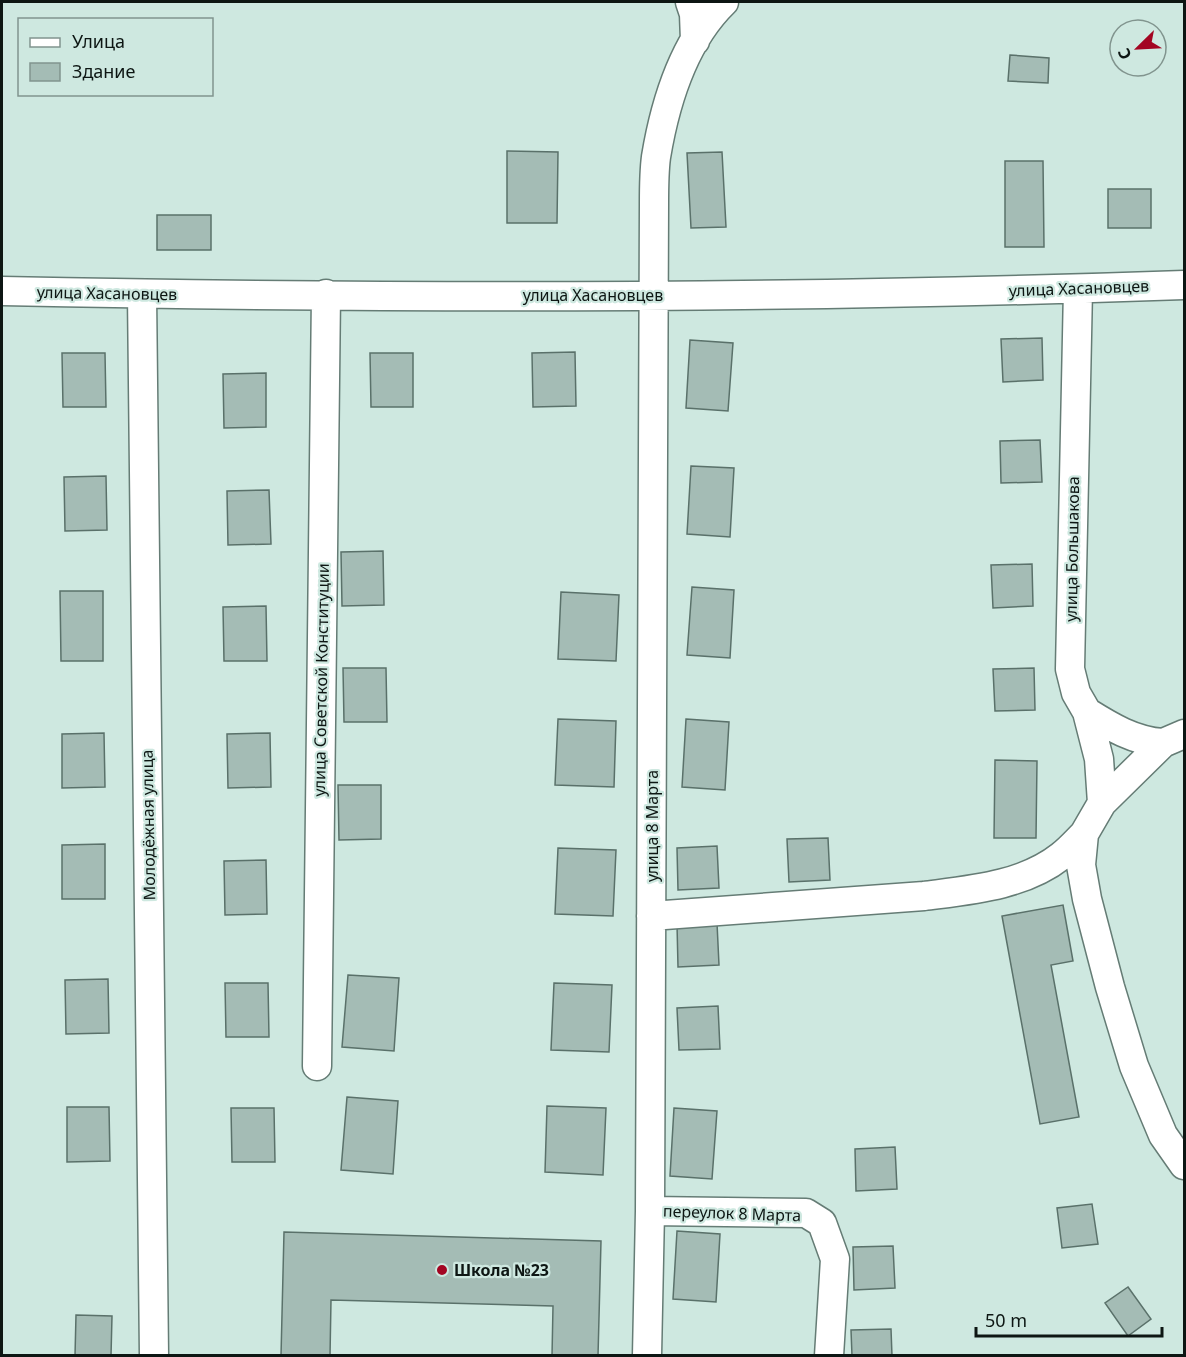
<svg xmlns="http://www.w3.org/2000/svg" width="1186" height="1357" font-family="'Noto Sans',sans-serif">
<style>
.building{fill:#a4bcb5;stroke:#5a716a;stroke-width:1.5}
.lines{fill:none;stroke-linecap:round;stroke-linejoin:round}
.minor-casing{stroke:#657c75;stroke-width:31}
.minor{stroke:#fff;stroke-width:28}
.poi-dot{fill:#a30522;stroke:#cee8e0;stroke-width:2}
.labels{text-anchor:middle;stroke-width:4.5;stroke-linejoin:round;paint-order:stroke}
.street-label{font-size:16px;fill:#0d1613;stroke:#cee8e0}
.poi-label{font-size:16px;font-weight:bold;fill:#0d1613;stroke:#cee8e0;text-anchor:start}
</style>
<rect width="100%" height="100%" fill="#cee8e0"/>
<!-- building -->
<path class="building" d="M1010,55L1049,58L1048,83L1008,81Z
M507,151L558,152L557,223H507Z
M722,152L726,227L691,228L687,153Z
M1005,161H1043L1044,247H1005Z
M1108,189H1151V228H1108Z
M157,215H211V250H157Z
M1042,338L1043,380L1003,382L1001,339Z
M690,340L733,343L728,411L686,408Z
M575,352L576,406L533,407L532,353Z
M62,353H105L106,407H63Z
M370,353H413V407H371Z
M266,373V427L224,428L223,374Z
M1040,440L1042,482L1001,483L1000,441Z
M691,466L734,468L730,537L687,534Z
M106,476L107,530L65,531L64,477Z
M269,490L271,544L228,545L227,491Z
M383,551L384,605L342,606L341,552Z
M1032,564L1033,606L993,608L991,565Z
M692,587L734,590L730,658L687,655Z
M60,591H103V661H61Z
M561,592L619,595L616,661L558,659Z
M266,606L267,661H224L223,607Z
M343,668H386L387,722H344Z
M1034,668L1035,710L995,711L993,669Z
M558,719L616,721L614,787L555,785Z
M686,719L729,722L725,790L682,787Z
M104,733L105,787L62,788V734Z
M270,733L271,787L228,788L227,734Z
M995,760L1037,761L1036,838H994Z
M338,785H381V839L339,840Z
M828,838L830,880L789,882L787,839Z
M105,844V899H62V845Z
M717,846L719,888L678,890L677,848Z
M558,848L616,850L613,916L555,914Z
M266,860L267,914L225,915L224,861Z
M1063,905L1073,961L1051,965L1079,1117L1040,1124L1002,916Z
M717,923L719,965L678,967L677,924Z
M348,975L399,978L394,1051L342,1047Z
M108,979L109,1033L66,1034L65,980Z
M225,983H268L269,1037H226Z
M554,983L612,985L609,1052L551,1050Z
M718,1006L720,1049L679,1050L677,1008Z
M347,1097L398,1101L393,1174L341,1170Z
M547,1106L606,1108L603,1175L545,1172Z
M67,1107H109L110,1161L67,1162Z
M231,1108H274L275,1162H232Z
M674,1108L717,1111L712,1179L670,1176Z
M895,1147L897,1189L856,1191L855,1149Z
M1092,1204L1098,1244L1062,1248L1057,1208Z
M677,1231L720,1234L716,1302L673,1299Z
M284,1232L601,1241L598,1356H552L553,1306L331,1300L330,1356H281Z
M893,1246L895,1288L854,1290L853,1247Z
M1128,1287L1151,1319L1128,1336L1105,1303Z
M76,1315L112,1316L111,1356H75Z
M891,1329L892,1356H852L851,1330Z"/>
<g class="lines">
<defs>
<path id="minor" d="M690,2L694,14L695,41
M1078,289L1070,669L1076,693L1087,712L1099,759L1102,803
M2,291C396,299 791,299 1184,285
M142,294L154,1356
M1087,712C1111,727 1134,741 1163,743
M1184,734L1163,743L1102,803L1084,834L1081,865L1087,899L1110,987L1134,1066L1163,1135L1184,1165
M651,916L924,896C970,890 1023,886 1061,856C1069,850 1076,842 1084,834
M317,1066L326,294
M650,1211L806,1213L822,1223L835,1259L829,1356
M647,1356L650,1211L654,204C654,188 654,172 656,157C665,103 684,41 724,2"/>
</defs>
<!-- minor casing -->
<use href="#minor" class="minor-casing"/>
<!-- minor -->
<use href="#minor" class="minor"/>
</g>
<!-- markers -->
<circle class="poi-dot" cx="442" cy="1270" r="6"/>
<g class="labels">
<!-- street labels -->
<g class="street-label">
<text transform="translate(1079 288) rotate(-2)" y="6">улица Хасановцев</text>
<text transform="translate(107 293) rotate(1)" y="6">улица Хасановцев</text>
<text x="593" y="301">улица Хасановцев</text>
<text transform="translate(1072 549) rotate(-89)" y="6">улица Большакова</text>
<text transform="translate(321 680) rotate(-89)" y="6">улица Советской Конституции</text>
<text transform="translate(148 825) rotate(-91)" y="6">Молодёжная улица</text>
<text transform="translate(652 826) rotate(-90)" y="6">улица 8 Марта</text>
<text transform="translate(732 1213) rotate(2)" y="6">переулок 8 Марта</text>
</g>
<!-- poi labels -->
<g class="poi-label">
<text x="454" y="1276">Школа №23</text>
</g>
</g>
<!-- border -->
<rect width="1186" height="1357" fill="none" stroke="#0d1613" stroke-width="6"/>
<!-- legend -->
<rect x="18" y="18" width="195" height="78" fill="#cee8e0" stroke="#81948e" stroke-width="1.5"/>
<rect x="30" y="38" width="30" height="9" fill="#ffffff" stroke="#81948e" stroke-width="1.5"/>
<text x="72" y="48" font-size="18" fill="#0d1613">Улица</text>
<rect x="30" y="63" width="30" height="18" fill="#a4bcb5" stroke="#81948e" stroke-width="1.5"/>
<text x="72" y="78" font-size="18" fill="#0d1613">Здание</text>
<!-- north arrow -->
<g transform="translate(1138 48) rotate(246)"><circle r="28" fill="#cee8e0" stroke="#81948e" stroke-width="1.5"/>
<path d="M0-4.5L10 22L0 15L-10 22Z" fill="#a30522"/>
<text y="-9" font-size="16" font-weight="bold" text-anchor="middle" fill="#0d1613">С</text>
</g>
<!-- scale -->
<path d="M976 1327v9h186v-9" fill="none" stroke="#0d1613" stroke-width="3"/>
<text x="985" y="1327" font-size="18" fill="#0d1613" stroke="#cee8e0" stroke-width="4.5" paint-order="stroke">50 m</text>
</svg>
